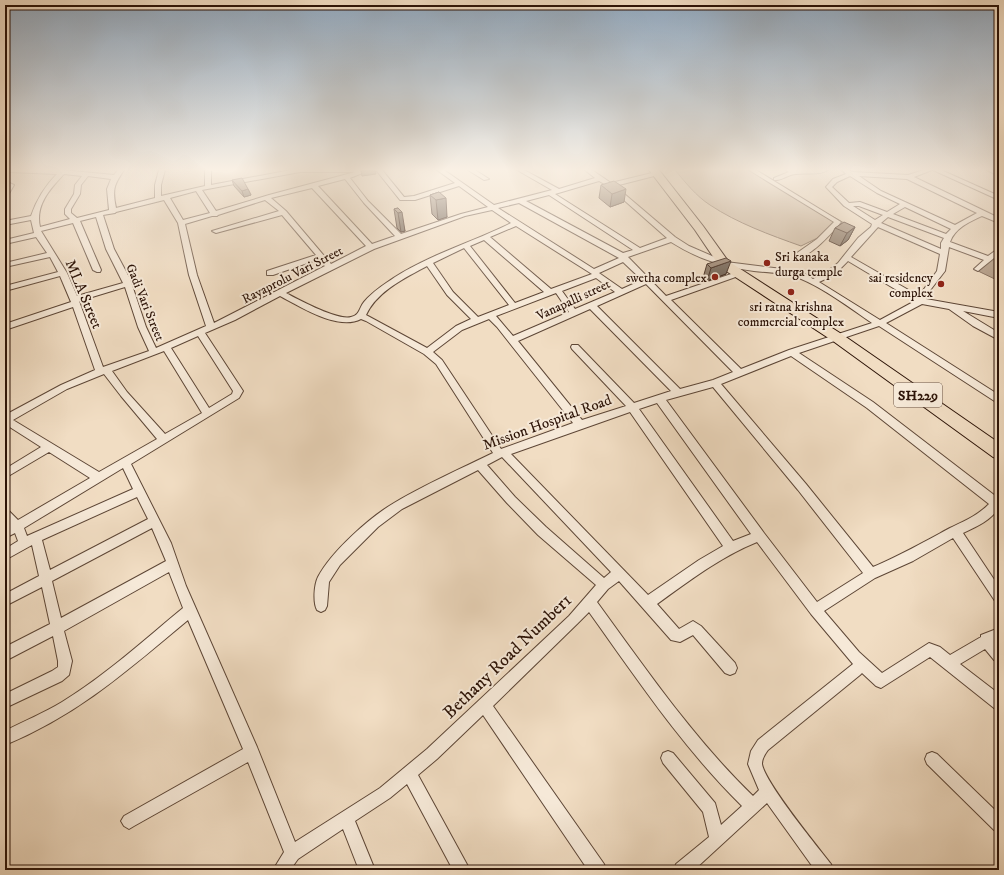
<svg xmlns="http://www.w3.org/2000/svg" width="1004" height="875" font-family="'IM FELL DW Pica',serif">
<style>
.green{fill:#d0bba3;stroke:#7e6755}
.water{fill:#ae9883;stroke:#7a6351}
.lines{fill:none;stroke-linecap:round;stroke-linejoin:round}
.minor-casing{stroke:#5d4636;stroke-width:2}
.primary-casing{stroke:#2c1307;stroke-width:2}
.minor{fill:#f6e9d8;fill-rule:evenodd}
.primary{fill:#f1ddc3;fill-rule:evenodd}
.wall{fill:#7e6b5a;stroke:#2c1307}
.shaded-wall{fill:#66574a;stroke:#2c1307}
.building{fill:#927c69;stroke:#2c1307}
.poi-dot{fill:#8f2418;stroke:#f6e9d8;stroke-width:1.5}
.labels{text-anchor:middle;stroke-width:4;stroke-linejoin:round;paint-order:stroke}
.far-poi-label{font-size:13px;fill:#2c1307;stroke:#f6e9d8;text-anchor:end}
.far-street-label{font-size:13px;fill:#2c1307;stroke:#f6e9d8}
.shield{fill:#f6e9d8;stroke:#695346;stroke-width:1}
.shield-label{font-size:14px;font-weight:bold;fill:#2c1307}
.street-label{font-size:15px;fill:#2c1307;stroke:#f6e9d8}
.near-street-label{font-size:18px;fill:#2c1307;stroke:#f6e9d8}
</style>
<rect width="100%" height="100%" fill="#f1ddc3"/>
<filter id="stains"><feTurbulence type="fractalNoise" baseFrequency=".005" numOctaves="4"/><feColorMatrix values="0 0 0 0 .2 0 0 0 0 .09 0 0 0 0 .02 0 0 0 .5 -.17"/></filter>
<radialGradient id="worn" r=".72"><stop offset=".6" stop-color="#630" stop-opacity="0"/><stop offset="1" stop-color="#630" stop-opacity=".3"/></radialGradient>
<!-- green -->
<path class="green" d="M675,170H750L846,224L801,246C770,235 737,223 710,205C696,196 685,182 675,170Z"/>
<!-- water -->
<path class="water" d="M997,254L999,255V281L978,271Z"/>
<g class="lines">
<defs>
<path id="minor" d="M7,170H62L114,175L118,170H124C114,185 112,189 116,208L155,198V185L159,170H165L161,185V196L205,186V170H211V185L291,170H370L350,178L368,201L401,234L461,214L488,207L459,186L415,200H400L376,170H382L404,197L414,196L455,183L437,170H444L494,205L552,190L517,170H524L559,189L595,178L585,170H592L611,183L656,172L659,174L658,175L615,186L675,237L689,246L726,262L782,269L805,274L813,279L828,271L838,263L858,238L871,227L872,224L844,206L826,187L833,179L846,174L842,170H849L853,172L908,175L924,170H932L914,177L999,218V223L982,216C969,222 955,228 950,242L988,256L999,248V254L978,271L974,269L984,260L949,247L945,271L928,293L926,299L999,312V318L963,311L999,333V340L973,326L949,309L922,304L886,323L999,395V404L879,326L799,353L873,402L998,498L999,507C992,520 976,527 963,533L999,587V603L995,601L953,538L913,561L875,578L824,611L859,652L882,673L929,643L940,647L950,655L981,637V635L999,628V641L997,642L999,645V662L994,660L985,649L960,664L999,694V710L994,708L930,657L881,688L876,686L862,673L860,675L768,750C765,754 762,759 762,764C765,783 817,846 831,864L833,870H815L767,803L694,870H674L676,864L709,837L703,812L663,763L661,758L663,753L668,751L673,753L715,803L721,825L742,806C683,748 637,679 589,612L577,624L493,706L604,864L606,870H588L483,715L437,759L418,775L470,870H453L407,784L390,798L355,821L375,870H359L343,829L298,859L290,870H273L284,852L248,762L134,826L129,829L124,826L121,821L124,816L243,749L188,620C128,670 78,715 5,745V731C24,721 44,713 62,702C106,675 144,640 183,608L169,572L64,631L72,661L69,675L62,681L5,708V694L52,671L58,667V661L53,636L5,661V647L50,624L42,587L5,606V594L39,576L32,545L5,560V549L18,541L15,533L5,538V527L9,525L5,521V509L9,511L18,520L90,478L49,452L5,478V469L41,447L5,424V411L9,413L61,385L95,370L73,307L5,330V324L71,302L60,276L5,291V286L58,272L50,257L5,267V263L47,253L36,237L5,244V240L34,233L31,220L5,225V221L31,216C37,199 45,186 57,174L10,172ZM300,172H355L269,195L216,211L202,190ZM64,174L82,176L75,185L74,194L65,209V214L70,219L40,227C35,205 50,189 64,174ZM88,176L111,179L107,189L109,210L77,218L71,213V209L80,194L81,185ZM850,176L877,193L900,204L887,212L860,202L849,203L832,187L837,182ZM859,176L907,179L977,213L955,225L881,191ZM345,179L364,203L395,236L372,244L318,186ZM599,181L608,186L667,238L640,248L555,194ZM312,188L366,246L331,264L286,211L271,198ZM196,191L210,213L183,220L170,198ZM549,195L633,250L623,253L526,201ZM164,200L178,223L189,275L206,326L156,348L146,327L130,279L114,249L103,215L115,213L116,212ZM265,200L279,211L212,231L216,233L282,215L316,255L267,271V275H273L319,259L325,266L214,323L197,275L185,224L212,216H217L218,215ZM519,203L619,258L594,269L498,208ZM853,206H859L883,215L875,220ZM905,207L951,229L946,234L893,214ZM492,210L511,223C473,242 431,254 395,277C385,284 373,291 364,302C359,308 360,315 351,317C338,321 299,300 286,293L374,249L465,216ZM96,217L106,249L123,283L77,296L67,273L41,231L73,223L93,270L97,272H100L101,270L80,221ZM888,217L944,238L941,243V249L881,223ZM516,226L592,274L551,289L490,237ZM878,227L940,254L937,271L919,296L851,257ZM484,240L544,292L515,303L470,246ZM671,242C698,259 723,267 754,271C769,273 785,272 799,278C824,288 850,308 872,323L789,350L741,369L671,300L744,274L740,272H737L666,296L628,257ZM464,248L509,305L478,317L453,292L433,263ZM848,261L915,301L880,320L819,282L834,275ZM623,262L642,280L622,289L599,273ZM427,266L447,295L471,319L456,326L427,348L366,315C377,291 405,278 427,266ZM596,278L615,292L575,309L562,291ZM646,284L733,372L713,380L680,389L597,306ZM125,287L138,327L149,351L103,367L79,301ZM556,293L569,312L513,336L496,316ZM280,296C301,307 338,331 361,319L366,321L424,354L436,364L493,453C460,469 426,484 394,503C370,517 331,552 318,577C314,585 313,603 317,610L321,612L325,610L327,606L329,582L340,565L378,527L402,509L478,470L507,503L538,535L596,585L569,616L427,749L380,788L295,842L257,747L186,586L171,543L131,464L239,398L243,391L205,333L235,320ZM590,309L671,391L634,403L578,345H572L571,347L572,349L626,406L582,420L518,341ZM489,319L497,327L573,423L501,449L442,360L433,352L462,330ZM198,336L233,391L232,394L209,408L171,348ZM164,351L202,413L165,434L127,392L112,371ZM791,356L867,408L989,504C977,516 964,521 950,528C924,542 899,556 873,567L806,484L721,384ZM104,374L121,396L157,439L99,472L13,420L67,389ZM713,387L798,490L863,573L817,602L764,533L666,400ZM657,403L751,534L733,541L639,409ZM630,412L723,546L699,560L648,595L511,454ZM502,457L611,572L604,578L546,527L515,497L487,465ZM123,468L133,489L27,536L24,528ZM137,497L148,519L50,570L42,540ZM152,528L166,561L61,618L52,581ZM757,542L811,614L853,664L758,740L751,751L748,764L759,790L753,796C693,738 646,669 597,602L608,589L619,581L671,640L680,642L693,635L725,673L730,675L735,673L737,668L735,663L701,626L693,621L679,629L657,604C689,581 720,557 757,542Z
M468,170H475L489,179L484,180Z
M749,170H756L841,222C834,231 809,259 797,257V253L817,239L834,222Z
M786,170H828C819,176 806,172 796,174C788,174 782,181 774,180V178L789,172Z
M933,170H941L999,196V200Z
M987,170H995L999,172V176Z
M5,181L14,185L7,197L5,198V190L7,186L5,185Z
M5,210L9,212L7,216L5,217Z
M932,752L937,754L999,814V833L994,830L927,764L925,759L927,754Z"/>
<path id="primary" d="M649,170H659L703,226L728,261L843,335L999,443V459L993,457L833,341L720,267L695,230Z"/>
</defs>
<!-- minor casing -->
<use href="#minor" class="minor-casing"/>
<!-- primary casing -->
<use href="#primary" class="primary-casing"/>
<!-- minor -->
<use href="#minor" class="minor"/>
<!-- primary -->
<use href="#primary" class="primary"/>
</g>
<!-- wall -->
<path class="wall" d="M232,180L248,189L251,195L244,197L234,186Z
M601,185L624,202L610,207L599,198Z
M439,192L447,217L438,220L432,214L430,195Z
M398,208L405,231L401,232L397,228L394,209Z
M855,227L848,240L840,246L829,241L835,228Z
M707,264L726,274L707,281L703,278Z"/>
<!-- shaded-wall -->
<path class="shaded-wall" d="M370,170H375L376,174L362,176L361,171Z
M248,189L251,195L244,197L242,191Z
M626,189L624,202L610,207L612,194Z
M446,198L447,217L438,220L436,200Z
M402,212L405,231L401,232L398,213Z
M855,227L848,240L840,246L847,233Z
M731,261L726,274L707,281L711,268Z"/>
<!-- building -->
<path class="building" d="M361,170H370L361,171Z
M242,178L248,189L242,191L232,180Z
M614,181L626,189L612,194L601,185Z
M439,192L446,198L436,200L430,195Z
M398,208L402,212L398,213L394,209Z
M844,222L855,227L847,233L835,228Z
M726,258L731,261L711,268L707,264Z"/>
<!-- sky -->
<linearGradient id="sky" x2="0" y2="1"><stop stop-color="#91a9c0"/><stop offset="0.58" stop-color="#f9f0e4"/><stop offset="1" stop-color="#f9f0e4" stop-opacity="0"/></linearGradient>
<rect width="1004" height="292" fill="url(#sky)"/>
<!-- markers -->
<g class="poi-dot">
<circle cx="767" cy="263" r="4"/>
<circle cx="715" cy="277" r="4"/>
<circle cx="941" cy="284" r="4"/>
<circle cx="791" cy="292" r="4"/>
</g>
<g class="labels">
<!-- far-poi labels -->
<g class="far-poi-label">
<text x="775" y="261" text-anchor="start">Sri kanaka<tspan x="775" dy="15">durga temple</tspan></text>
<text x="707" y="282">swetha complex</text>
<text x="933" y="282">sai residency<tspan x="933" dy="15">complex</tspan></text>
<text x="791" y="311" text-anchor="middle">sri ratna krishna<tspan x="791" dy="15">commercial complex</tspan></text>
</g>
<!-- far-street labels -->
<g class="far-street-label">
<text transform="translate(292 274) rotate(-27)" y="5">Rayaprolu Vari Street</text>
<text transform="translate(573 299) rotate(-25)" y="5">Vanapalli street</text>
<text transform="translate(146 302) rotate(68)" y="5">Gadi Vari Street</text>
</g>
<!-- shield labels -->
<rect class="shield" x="894" y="383" width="48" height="24" rx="3"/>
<g class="shield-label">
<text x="918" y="400">SH229</text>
</g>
<!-- street labels -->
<g class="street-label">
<text transform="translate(84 294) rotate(67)" y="5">MLA Street</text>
<text transform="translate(547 422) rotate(-20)" y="5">Mission Hospital Road</text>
</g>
<!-- near-street labels -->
<g class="near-street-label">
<text transform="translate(507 656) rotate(-44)" y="6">Bethany Road Number1</text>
</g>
</g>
<!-- margin -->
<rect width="1004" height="875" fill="none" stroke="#f1ddc3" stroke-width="20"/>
<rect x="6" y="6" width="992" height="863" fill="none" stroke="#2c1307" stroke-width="2"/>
<rect x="10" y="10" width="984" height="855" fill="none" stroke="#2c1307"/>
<rect width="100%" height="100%" filter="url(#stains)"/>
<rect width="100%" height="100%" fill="url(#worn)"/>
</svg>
